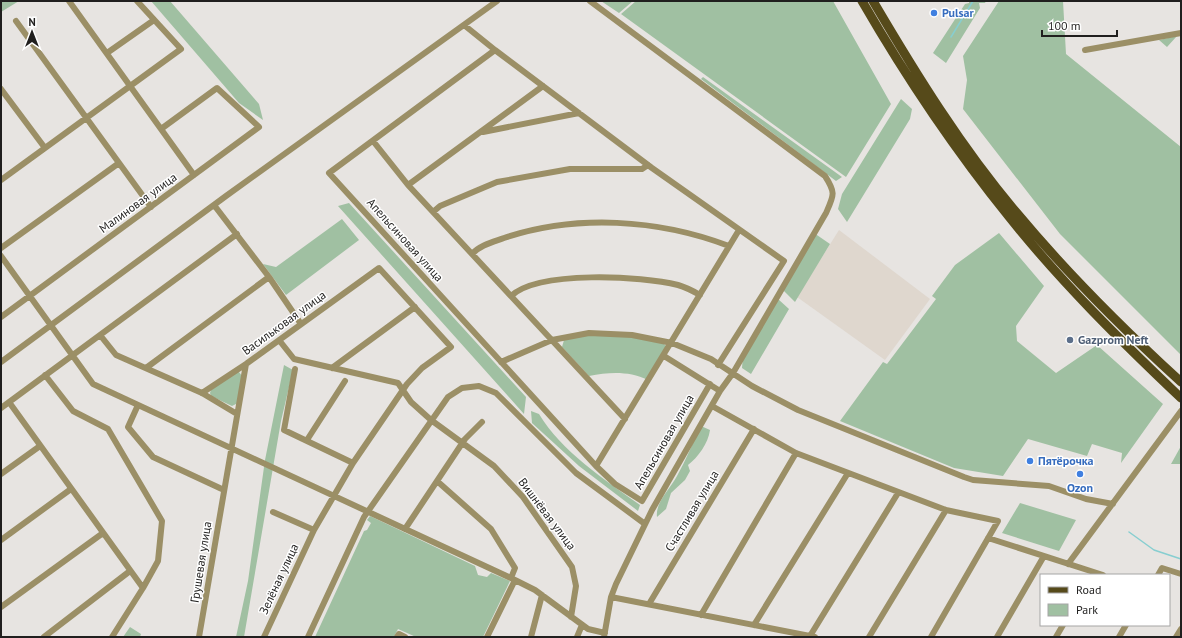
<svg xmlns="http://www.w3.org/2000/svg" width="1182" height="638" font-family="'PT Sans',sans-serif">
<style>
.built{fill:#dfd7ce}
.green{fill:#a0c0a2}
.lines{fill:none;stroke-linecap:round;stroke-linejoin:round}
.stream{stroke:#87ced0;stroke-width:1.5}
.minor{stroke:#9b8f66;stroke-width:6}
.primary{stroke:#564a1a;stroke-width:9}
.shop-dot{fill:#3f7fe0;stroke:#fff;stroke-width:1.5}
.service-dot{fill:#5c6f8a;stroke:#fff;stroke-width:1.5}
.labels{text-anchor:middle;stroke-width:3;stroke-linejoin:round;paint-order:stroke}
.shop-label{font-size:12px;font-weight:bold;fill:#366cbe;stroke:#fff;text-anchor:start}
.street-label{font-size:12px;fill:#201f1e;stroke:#fff}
.service-label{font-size:12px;font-weight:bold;fill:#4e5e75;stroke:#fff;text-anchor:start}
</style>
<rect width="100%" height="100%" fill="#e7e4e1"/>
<!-- built -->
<path class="built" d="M839,230L930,299L885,360L797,297Z"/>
<!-- green -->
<path class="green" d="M1,1H19L1,12Z
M151,1H170L259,104L263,120L239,103Z
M601,1H633L619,13Z
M636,1H833L891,104L846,177L621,14Z
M969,1H986L985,3H979L980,8L946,63L933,53L965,4L969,3Z
M999,1H1063L1066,54L1181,147V355L1060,234L963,109L967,80L963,56Z
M1177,36L1167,47L1159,40Z
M703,77L842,177L836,181L701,79Z
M901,99L912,109L910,119L847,222L838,209L842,194Z
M349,203L526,397L524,414L338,206Z
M342,219L359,240L286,295L263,264L276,267Z
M814,233L830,244L795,302L783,290Z
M999,233L1044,286L1016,326L1017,341L1056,373L1097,345L1163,404L1121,463L1122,453L1092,444L1087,456L1028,439L1003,476L954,468L840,421L883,362L887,364L936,299L932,296L955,265Z
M778,299L789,309L751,374L742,368L743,355Z
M620,335L663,343L667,347L648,380C629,371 610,372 589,376L562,347L564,340L584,336Z
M284,365L293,370L281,421L244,637H236L248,581L265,460Z
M235,372H239L242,376L238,403L232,406L211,396L210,393L211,390Z
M531,411L539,414C561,451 605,480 640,505L638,511L579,466L532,423Z
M701,426L710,430C708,444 698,457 688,465L690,471L685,480L671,493L666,509L657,517C655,502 671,488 677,476C686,460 693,442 701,426Z
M1181,446V464H1171Z
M1020,503L1076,520L1059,551L1002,533Z
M370,516L475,566L478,575L487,577L491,573L510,581L483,637H416L398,629L394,637H315L364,531L367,530L371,523L367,520Z
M130,627L141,634L140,637H123Z"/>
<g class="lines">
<!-- stream -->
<path class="stream" d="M951,37L973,1
M1129,532L1154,550L1181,559"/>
<!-- minor -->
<path class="minor" d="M69,1L194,175
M590,1L825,176C836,193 834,195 826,213L733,373L720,391L652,510L616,584L611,597L604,637
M16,21L151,207
M464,25L495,50
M1085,50L1181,33
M107,53L154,20
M1,89L45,148
M483,132L579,113
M373,141L408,185L625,419
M1,180L181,49L137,1
M408,185L543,86
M214,205L269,277L301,324
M433,212L440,206L497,182L570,169H642L648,165
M1,248L119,163
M472,254C480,245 493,242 504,238C576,214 658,219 729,246
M1,256L93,384L515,580L487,637
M511,296C539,270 642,276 678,285C685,287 693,291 700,295
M1,317L259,127L217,88L161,129
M100,335L116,355L202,393L237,414
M279,340L294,359L398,383L411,402L431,420L494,466L523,497L572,567L576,586L571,617
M664,356L720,391
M1,362L226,196L497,1
M501,362L552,340L589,333L632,335L672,343L711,359L752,386L798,410L964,477L973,480L1049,486L1086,499L1113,504
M146,368L269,277
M332,368L415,307
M295,369L284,430L353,463
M45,375L73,411L108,429L162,521L158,561L143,588
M710,384L642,501L615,484L596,466L329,173L495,50L652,168L784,261L718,365
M202,393L246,364L379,268L451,347L422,368L407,384L353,463L314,530L264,637
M9,402L143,588L112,637
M138,405L128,427L153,457L224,490
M712,406L796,453L946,510L998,521L931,637
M1,408L237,234
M307,440L345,381
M596,466L739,230
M1,474L40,446
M437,481L491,529L515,568L511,578
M273,512L314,530
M405,529L465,439L482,422
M988,538L1103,575
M1,540L71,489
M1068,564L1181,411
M1158,575L1162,568L1181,574
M515,580L535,590L588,629L605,633
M611,597L815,637
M649,604L754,429
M1,607L103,533
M701,615L796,453
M754,625L848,473
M810,636L898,493
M44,637L130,571
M199,637L246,364
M308,637L364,517L448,397L462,388L479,386L496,393L576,473L645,524
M397,637L399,634L405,637
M531,637L542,595
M577,637L582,625
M869,637L946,510
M997,637L1044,556
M1056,637L1063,625
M1119,637L1126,625
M1176,637L1181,629"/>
<!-- primary -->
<path class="primary" d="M862,1C906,77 955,150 1010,218C1062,283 1121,341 1181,398
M873,1C916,74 961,147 1016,212C1066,272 1123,329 1181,382"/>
</g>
<!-- markers -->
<g class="shop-dot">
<circle cx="934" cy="13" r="4"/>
<circle cx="1030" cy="461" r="4"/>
<circle cx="1080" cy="474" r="4"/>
</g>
<circle class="service-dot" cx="1070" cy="340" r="4"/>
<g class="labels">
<!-- shop labels -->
<g class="shop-label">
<text x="942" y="17">Pulsar</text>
<text x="1038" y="465">Пятёрочка</text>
<text x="1080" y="492" text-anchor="middle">Ozon</text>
</g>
<!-- street labels -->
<g class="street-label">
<text transform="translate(138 203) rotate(-36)" y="4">Малиновая улица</text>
<text transform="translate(405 240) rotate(48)" y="4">Апельсиновая улица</text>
<text transform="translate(284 323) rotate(-36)" y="4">Васильковая улица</text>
<text transform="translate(664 442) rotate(-60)" y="4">Апельсиновая улица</text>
<text transform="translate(692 511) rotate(-59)" y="4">Счастливая улица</text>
<text transform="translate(547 514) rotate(53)" y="4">Вишнёвая улица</text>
<text transform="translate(201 562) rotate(-81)" y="4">Грушевая улица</text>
<text transform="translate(279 579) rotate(-65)" y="4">Зелёная улица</text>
</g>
<!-- service labels -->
<g class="service-label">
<text x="1078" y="344">Gazprom Neft</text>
</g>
</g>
<!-- border -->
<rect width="1182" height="638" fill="none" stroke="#201f1e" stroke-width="4"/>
<!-- legend -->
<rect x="1040" y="574" width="130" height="52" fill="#ffffff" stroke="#a6a5a5"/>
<rect x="1048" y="587" width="20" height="6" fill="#564a1a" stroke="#a6a5a5"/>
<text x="1076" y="594" font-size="12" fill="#201f1e">Road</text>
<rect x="1048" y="604" width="20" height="12" fill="#a0c0a2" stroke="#a6a5a5"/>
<text x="1076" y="614" font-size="12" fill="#201f1e">Park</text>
<!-- north arrow -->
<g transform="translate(32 32)" stroke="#ffffff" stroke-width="3" paint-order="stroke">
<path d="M0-3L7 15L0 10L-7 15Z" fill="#201f1e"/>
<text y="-6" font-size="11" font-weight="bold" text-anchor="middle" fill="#201f1e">N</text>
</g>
<!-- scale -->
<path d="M1042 30v6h75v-6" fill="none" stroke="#201f1e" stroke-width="2"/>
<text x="1048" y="30" font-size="12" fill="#201f1e" stroke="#ffffff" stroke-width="3" paint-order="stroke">100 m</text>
</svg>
